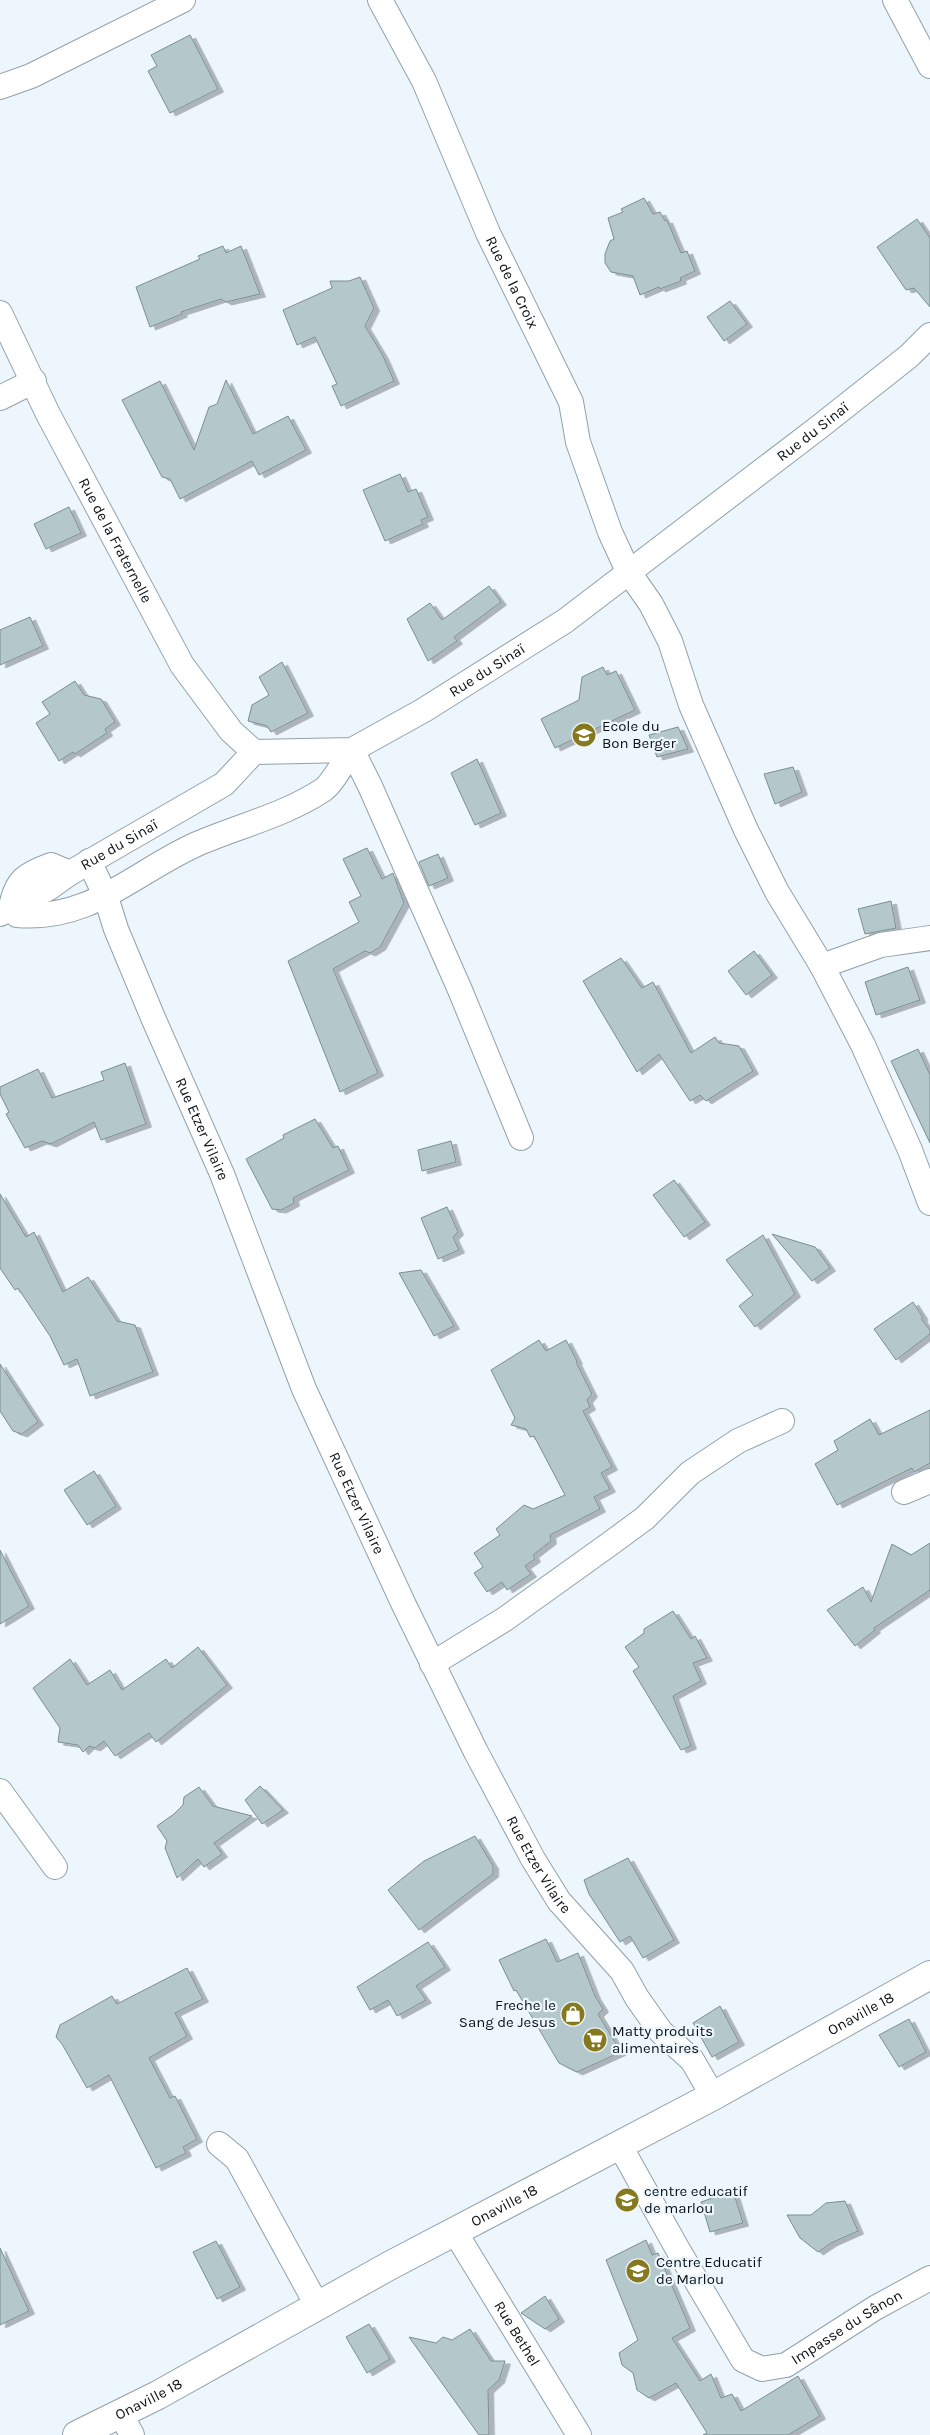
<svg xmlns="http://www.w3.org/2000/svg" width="930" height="2435" font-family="Karla,sans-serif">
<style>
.building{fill:#b4c8cc;stroke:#7b8e91;filter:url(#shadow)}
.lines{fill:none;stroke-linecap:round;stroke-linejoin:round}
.minor-casing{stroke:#91a1ab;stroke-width:26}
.tertiary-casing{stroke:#91a1ab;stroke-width:30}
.minor{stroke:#fff;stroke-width:24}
.tertiary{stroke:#fff;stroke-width:28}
.labels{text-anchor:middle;stroke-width:4.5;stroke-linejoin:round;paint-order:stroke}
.street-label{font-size:15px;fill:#0c1215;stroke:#ecf6fc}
.poi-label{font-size:15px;fill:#0c1215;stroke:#ecf6fc;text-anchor:start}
</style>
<defs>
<filter id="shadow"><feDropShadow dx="5.5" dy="3" stdDeviation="0" flood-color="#0004"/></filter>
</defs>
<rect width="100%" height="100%" fill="#ecf6fc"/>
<!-- building -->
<path class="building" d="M190,35L218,89L170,113L148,71L157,66L151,55Z
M644,198L653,214L660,212L665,221L667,220L681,253L687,251L695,271L680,278L681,281L660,289L659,287L640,295L633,276L611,272L605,263V254L610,241L614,239L608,218L623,212L621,209Z
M917,219L930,238V307L914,288L906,290L877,247Z
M223,246L226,253L241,246L260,294L226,302L221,299L181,312L182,314L150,327L136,287L200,259L198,256Z
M360,277L374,308L365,326L383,356L394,381L341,406L332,386L337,384L315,337L297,345L283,310L332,288L330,281H349Z
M730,301L747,324L724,341L707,317Z
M226,380L253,434L288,416L306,450L259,475L252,461L180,499L170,479L162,477L122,400L160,381L194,450L209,407L217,404Z
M400,474L408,492L416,489L428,517L421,520L423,524L385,541L363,490Z
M69,507L81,533L46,549L34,524Z
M489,586L501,602L454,637L457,641L428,661L407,619L430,603L442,620Z
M30,617L43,646L0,665V630Z
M282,662L308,713L271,732L267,726L248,721L252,705L269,695L259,677Z
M603,667L607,675L616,671L635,710L555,748L541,719L579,700L582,677Z
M75,681L84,695L101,699L115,722L105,729L107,733L75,754L73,752L59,761L36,723L50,714L42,702Z
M678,727L688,749L657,757L649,735Z
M477,759L501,813L475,825L451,773Z
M793,767L802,792L775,804L764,774Z
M367,848L382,879L393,873L404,903L380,947L370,953L365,951L333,969L378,1073L340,1092L288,961L359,922L349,902L361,896L343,859Z
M438,854L448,878L429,886L419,862Z
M891,901L896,928L865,934L858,909Z
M754,951L772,975L746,995L728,971Z
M621,958L642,988L653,982L691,1053L715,1037L719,1043L739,1046L753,1071L706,1101L700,1095L690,1101L659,1054L637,1072L583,981Z
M908,967L920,1000L876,1015L865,982Z
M918,1049L930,1075V1143L891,1061Z
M125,1063L146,1124L101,1140L94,1122L51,1144L42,1141L25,1148L6,1114L9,1112L0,1094V1087L38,1069L52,1098L104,1080L101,1072Z
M315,1119L333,1148L338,1146L349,1170L293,1198L294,1203L281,1210L272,1209L246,1159L284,1138L283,1135Z
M451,1141L456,1162L422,1171L418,1150Z
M674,1180L705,1222L684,1237L653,1195Z
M0,1194L26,1237L34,1232L63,1292L88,1277L117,1321L135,1325L153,1372L90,1396L77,1359L64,1365L50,1336L18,1288L15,1290L0,1268Z
M447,1207L458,1232L453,1237L459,1250L438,1259L421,1218Z
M772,1234L815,1247L830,1268L812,1281Z
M763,1235L795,1294L755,1327L739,1306L753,1295L726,1260Z
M421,1270L454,1326L434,1336L399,1273Z
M913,1302L922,1316V1320L930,1330V1334L896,1360L874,1329Z
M539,1340L546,1351L566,1340L577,1361L576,1362L592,1394L587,1400L590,1407L583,1411L612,1467L601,1473L610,1489L594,1497L600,1509L550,1535L551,1541L533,1555L535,1559L525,1566L531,1574L507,1590L502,1582L487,1592L474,1573L483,1567L474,1553L500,1535L496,1529L524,1505L533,1509L565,1495L534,1436L530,1437L526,1429L511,1425L515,1418L491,1370Z
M0,1364L38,1422L22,1434L13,1431L0,1411Z
M930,1410V1463L914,1472L912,1468L837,1505L815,1464L838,1450L834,1441L870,1419L879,1435Z
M94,1471L116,1506L87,1525L64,1490Z
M930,1543V1590L874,1628L875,1630L855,1646L827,1610L863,1587L871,1602L892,1544L911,1555Z
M0,1550L29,1606L0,1624Z
M673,1611L691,1639L695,1636L707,1658L693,1663L701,1681L673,1696L691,1746L681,1750L633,1671L639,1667L625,1647L644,1633V1629Z
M198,1647L227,1685L156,1742L149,1733L115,1756L104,1741L95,1748L89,1746L83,1752L78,1745L58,1742L60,1728L33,1688L70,1659L87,1685L110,1670L122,1690L166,1659L172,1668Z
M260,1786L283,1810L262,1824L245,1800Z
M199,1787L213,1806L252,1816L214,1843L222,1854L204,1867L198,1859L177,1878L165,1848L167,1841L157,1826L174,1814L183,1805L184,1797Z
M475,1836L493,1866V1874L419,1930L388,1890L424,1861Z
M628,1858L674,1940L643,1958L630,1936L620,1942L589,1894L584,1880Z
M546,1939L557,1962L578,1953L595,1996L603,2009L598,2014L621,2052L577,2072L559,2063L516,1990L514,1991L499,1960Z
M428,1942L445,1967L416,1986L426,2000L397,2016L388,2000L370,2010L357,1987Z
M187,1968L203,1999L175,2013L187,2036L149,2058L170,2098L175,2096L197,2139L183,2147L186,2153L156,2168L109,2075L87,2088L62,2044L56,2037L60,2025L112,1996L117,2004Z
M720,2006L739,2042L712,2057L693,2023Z
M909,2019L926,2052L899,2067L879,2035Z
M724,2194H734L743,2223L710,2232L701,2202Z
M845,2201L858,2231L831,2243L818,2252L800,2238L787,2215H811L826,2203Z
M646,2240L652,2255L658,2253L690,2328L672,2338L700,2381L711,2374L721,2398L732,2394L741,2411L798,2376L820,2416L788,2435H703L707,2433L676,2383L649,2398L637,2390L633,2373L622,2365L619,2353L638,2340L606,2260Z
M216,2241L240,2287L217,2299L193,2252Z
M0,2248L29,2311L0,2325Z
M545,2296L559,2319L545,2329L521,2313Z
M369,2324L390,2359L367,2373L346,2337Z
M470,2329L491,2361H505L499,2380L488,2390L489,2435H479L409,2337L436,2343L443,2337L452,2340Z"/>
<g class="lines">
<defs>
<g id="minor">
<path id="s1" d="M380,0L424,81L488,233L571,402L578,442L610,532L628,571L651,604L670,641L691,705L746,830L777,892L822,966L863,1045L910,1150L930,1203"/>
<path d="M895,0L930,66"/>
<path d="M0,87L31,76L183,0"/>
<path id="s2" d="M0,313L48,414L182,665L231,731L254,752"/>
<path d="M0,398L34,381"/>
<path id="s3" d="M89,861L106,897L116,929L154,1020L222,1174L304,1389L404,1605L476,1752L533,1859L559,1901L622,1971L637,1998L661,2032L692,2060L713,2096"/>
<path d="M70,873L51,865C26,874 16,880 11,907L17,915C92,921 134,872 197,844C239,826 285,815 323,790C332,784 345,760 352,750L370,786L460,990L521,1138"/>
<path id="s4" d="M0,914L49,888L70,873L224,784L254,752L352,750L424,710L565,621L818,428L909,356L930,335"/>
<path d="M822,966L881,945L930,938"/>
<path d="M904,1492L930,1481"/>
<path d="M432,1664L505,1619L611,1543L645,1518L690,1473L738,1441L782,1421"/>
<path d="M0,1791L55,1867"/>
<path d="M219,2144L237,2159L318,2307"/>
<path id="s5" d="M619,2144L677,2248L743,2360L762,2369L786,2365L875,2308L930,2278"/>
<path id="s6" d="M455,2232L579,2435"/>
<path d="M121,2414L132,2435"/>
</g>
<g id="tertiary">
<path id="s7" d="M77,2435L158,2395L389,2266L713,2096L930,1975"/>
</g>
</defs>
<!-- minor casing -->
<use href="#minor" class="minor-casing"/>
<!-- tertiary casing -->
<use href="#tertiary" class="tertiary-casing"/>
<!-- minor -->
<use href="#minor" class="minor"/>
<!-- tertiary -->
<use href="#tertiary" class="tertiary"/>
</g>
<!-- icons -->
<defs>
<symbol id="school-disc" viewBox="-11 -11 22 22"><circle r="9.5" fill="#86781c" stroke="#ecf6fc"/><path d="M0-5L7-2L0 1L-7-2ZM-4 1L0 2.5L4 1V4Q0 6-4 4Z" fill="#fff"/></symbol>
<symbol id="shop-disc" viewBox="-11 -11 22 22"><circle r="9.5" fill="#86781c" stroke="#ecf6fc"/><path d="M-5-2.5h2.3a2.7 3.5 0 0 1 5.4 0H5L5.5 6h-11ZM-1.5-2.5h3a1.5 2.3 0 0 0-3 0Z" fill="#fff"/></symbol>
<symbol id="supermarket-disc" viewBox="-11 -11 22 22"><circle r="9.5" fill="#86781c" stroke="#ecf6fc"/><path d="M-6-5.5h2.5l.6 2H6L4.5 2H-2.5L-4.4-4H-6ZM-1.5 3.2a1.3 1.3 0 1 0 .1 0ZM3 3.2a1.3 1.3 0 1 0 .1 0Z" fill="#fff"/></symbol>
</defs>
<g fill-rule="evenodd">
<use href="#school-disc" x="570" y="721" width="28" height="28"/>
<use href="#shop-disc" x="559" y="2000" width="28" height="28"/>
<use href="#supermarket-disc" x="581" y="2026" width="28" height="28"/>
<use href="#school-disc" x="613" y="2186" width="28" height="28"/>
<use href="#school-disc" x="624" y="2257" width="28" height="28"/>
</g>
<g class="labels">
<!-- street labels -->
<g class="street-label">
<text dy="5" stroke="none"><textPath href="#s1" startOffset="312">Rue de la Croix</textPath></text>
<text dy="5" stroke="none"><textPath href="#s4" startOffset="962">Rue du Sinaï</textPath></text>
<text dy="5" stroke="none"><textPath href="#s2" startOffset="255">Rue de la Fraternelle</textPath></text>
<text dy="5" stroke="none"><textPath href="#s4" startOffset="558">Rue du Sinaï</textPath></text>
<text dy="5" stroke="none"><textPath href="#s4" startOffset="138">Rue du Sinaï</textPath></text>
<text dy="5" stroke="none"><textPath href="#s3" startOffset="291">Rue Etzer Vilaire</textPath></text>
<text dy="5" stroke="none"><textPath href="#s3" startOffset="696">Rue Etzer Vilaire</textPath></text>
<text dy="5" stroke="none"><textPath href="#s3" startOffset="1101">Rue Etzer Vilaire</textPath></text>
<text dy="5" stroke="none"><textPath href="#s7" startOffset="890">Onaville 18</textPath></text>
<text dy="5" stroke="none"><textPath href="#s7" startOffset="485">Onaville 18</textPath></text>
<text dy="5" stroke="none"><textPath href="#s5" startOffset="366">Impasse du Sânon</textPath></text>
<text dy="5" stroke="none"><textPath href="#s6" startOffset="119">Rue Bethel</textPath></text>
<text dy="5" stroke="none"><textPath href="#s7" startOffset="80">Onaville 18</textPath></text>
</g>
<!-- poi labels -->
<g class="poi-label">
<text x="602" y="731">Ecole du<tspan x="602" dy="17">Bon Berger</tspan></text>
<text x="556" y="2010" text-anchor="end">Freche le<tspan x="556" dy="17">Sang de Jesus</tspan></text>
<text x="612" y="2036">Matty produits<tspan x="612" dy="17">alimentaires</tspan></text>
<text x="644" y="2196">centre educatif<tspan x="644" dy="17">de marlou</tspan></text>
<text x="656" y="2267">Centre Educatif<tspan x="656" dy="17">de Marlou</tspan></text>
</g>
</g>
</svg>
